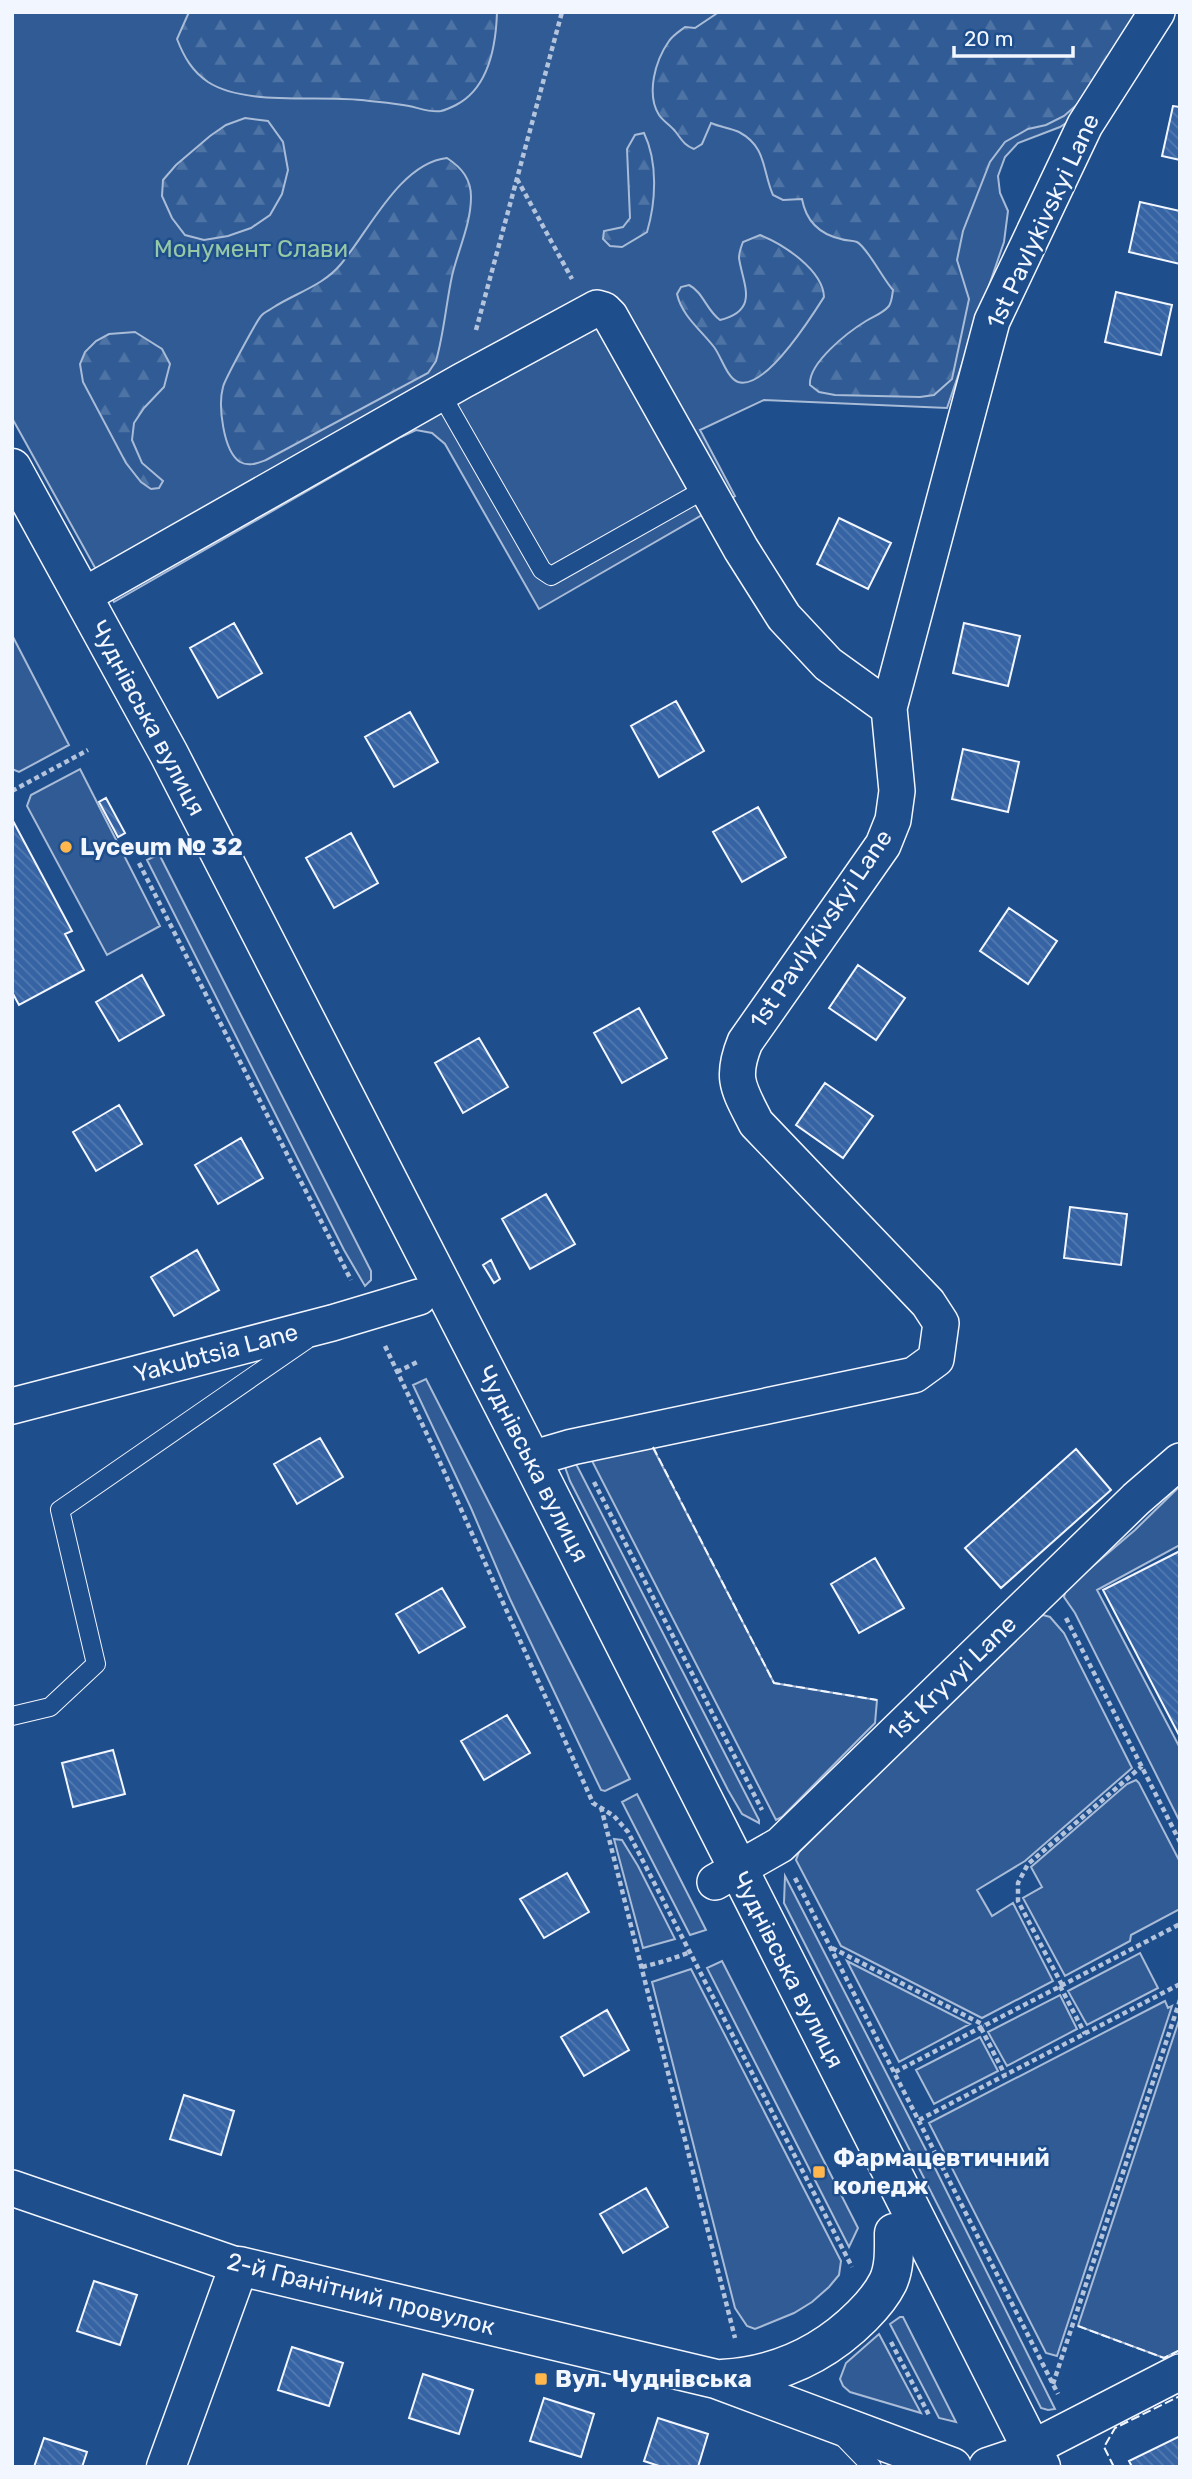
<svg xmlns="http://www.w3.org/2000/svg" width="1192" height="2479" font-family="Rubik,sans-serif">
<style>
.built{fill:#305b95;stroke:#a8bbd7;stroke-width:2}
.forest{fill:url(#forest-firs);stroke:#a8bbd7;stroke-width:2}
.building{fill:url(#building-back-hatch);stroke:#f2f6ff;stroke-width:2}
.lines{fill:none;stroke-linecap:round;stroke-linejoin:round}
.lane-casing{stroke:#f2f6ff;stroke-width:20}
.street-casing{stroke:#f2f6ff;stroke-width:38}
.secondary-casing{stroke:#f2f6ff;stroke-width:41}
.primary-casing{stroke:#f2f6ff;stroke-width:41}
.path{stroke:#b3c4dc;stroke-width:4.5;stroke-dasharray:5 3.5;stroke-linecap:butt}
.lane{stroke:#1f4e8c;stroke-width:18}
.street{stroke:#1f4e8c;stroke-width:35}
.secondary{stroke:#1f4e8c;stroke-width:38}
.primary{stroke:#1f4e8c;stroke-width:38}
.fence{stroke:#f2f6ff;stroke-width:2;stroke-dasharray:9 3.5;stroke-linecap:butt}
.poi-dot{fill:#ffb74d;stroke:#1f4e8c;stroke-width:2.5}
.labels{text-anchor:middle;stroke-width:5;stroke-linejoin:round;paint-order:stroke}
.street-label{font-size:24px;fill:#f2f6ff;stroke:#1f4e8c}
.park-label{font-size:24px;fill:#97c8a6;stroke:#1f4e8c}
.poi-label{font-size:24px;font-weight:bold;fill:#f2f6ff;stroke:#1f4e8c;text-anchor:start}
</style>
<defs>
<pattern id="forest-firs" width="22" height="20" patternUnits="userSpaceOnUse" patternTransform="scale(1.75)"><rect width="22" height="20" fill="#305b95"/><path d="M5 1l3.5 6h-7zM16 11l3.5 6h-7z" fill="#4e73a5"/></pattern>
<pattern id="building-back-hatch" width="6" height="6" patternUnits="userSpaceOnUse" patternTransform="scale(1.75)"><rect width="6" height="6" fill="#3563a3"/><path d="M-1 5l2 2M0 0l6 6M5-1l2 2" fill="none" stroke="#537ab1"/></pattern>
</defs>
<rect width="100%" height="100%" fill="#1f4e8c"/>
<!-- built -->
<path class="built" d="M12,12H1150L1078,115L1060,127L1018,143L1005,157L998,176L1000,193L1008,211L1004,242L947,408L764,400L700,430L735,496L539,609L445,444L432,433L416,430L401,437L114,602L12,418Z
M12,635L69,745L19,772L12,769Z
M80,769L160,926L107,955L27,806L31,795Z
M159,854L371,1271V1280L365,1286L344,1250L147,860Z
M426,1379L630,1779L605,1791L601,1790L510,1599L471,1508L413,1385Z
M650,1442L774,1683L877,1700L875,1723L782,1817L776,1820L589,1455Z
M574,1460L759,1820V1823L742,1814L728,1790L570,1481L565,1467Z
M1180,1486V1545L1097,1590L1180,1748V1822L1075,1613L1064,1597L1066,1589L1135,1530Z
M1043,1615L1050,1617L1064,1633L1132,1768L1025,1861L977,1890L992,1916L1013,1903L1053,1981L982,2018L841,1946L796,1860L799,1852L1037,1618Z
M1136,1780L1139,1783L1180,1862V1909L1131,1935L1130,1941L1065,1976L1023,1898L1042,1887L1031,1867L1127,1784Z
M637,1794L706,1930L690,1935L622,1802Z
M614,1839L622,1840L638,1866L675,1939L643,1948Z
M785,1876L929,2156L1055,2409L1048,2410L1041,2408L784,1903Z
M1140,1953L1158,1988L1087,2025L1068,1991Z
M722,1961L858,2228L849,2247L707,1968Z
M847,1961L970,2024L899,2062Z
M691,1969L841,2261L839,2275L829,2287L812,2302L794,2313L755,2329L747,2326L735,2308L652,1982Z
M1060,1995L1077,2029L1007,2066L988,2032Z
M1165,2001L1168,2008L1172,2006L1057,2356L1046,2353L929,2123Z
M1180,2017V2350L1164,2358L1078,2326Z
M980,2037L998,2071L934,2104L916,2070Z
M900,2317H903L956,2422L939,2418L890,2324Z
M879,2334L921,2413L850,2392L843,2386L840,2379L846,2363Z"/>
<!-- forest -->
<path class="forest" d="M189,12H497C496,46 489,88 456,105C452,107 445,110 441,111C431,113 419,108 409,106C393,103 377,102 361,100C317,95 245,106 208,82C192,71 184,57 177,39Z
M719,12H1143L1080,102L1064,116L1046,125L1028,129L1005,142L990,162L963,231L957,260L969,299L952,379L934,395L920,397L835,395L819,392L810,385C808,363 848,332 866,321C874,316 882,314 889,306C892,301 892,296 893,290C883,279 867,247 857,242C852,240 846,241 841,239C819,234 806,221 802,199L783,200L773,195C762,170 767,147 739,132C730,128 720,127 711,123L702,144L694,149C684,145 682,140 675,131C670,125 663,121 659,115C646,94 655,61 669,41C673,35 680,31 685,27L695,28Z
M245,118L268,121L283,142L288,170L282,194L270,215L251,228L228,236L204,240L185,235L172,218L162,196L163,180L176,165L210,136L226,125Z
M644,133C658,162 656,202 647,232L622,247L610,246L603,239L604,231L623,227L630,218L627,149L635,135Z
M447,158C462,168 471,179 471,197C471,224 458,250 452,276C446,304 444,333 436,361L428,373L266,460C258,463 249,467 240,462C223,451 218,405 223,387C224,381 256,322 261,316C264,312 270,310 274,307C296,293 324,285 341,264C369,231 400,163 447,158Z
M760,235C783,244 823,270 824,297C812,316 765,391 738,382C727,378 721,356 714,347C700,329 682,316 677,294L681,287L689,285C703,292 707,311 720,320C760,310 743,285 739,258C739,252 741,247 743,242Z
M135,332L162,349L170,364L164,387L144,408L134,423L132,440L142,463L163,481L159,488L151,489L141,482L126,463L83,382L80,364L85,352L96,341L109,334Z"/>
<!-- building -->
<path class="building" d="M1173,106L1180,107V160L1162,156Z
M1140,202L1180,211V264L1129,252Z
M1116,292L1172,305L1161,355L1105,342Z
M839,518L891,543L868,589L817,564Z
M234,623L262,673L218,698L190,648Z
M964,623L1020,636L1008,686L953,673Z
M676,701L704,751L659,777L631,726Z
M410,712L438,762L394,787L365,737Z
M963,749L1019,762L1008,812L952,799Z
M106,798L125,833L118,837L99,802Z
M758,807L786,857L742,882L713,832Z
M12,819L72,931L65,934L84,970L19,1005L12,992Z
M351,833L378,883L334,908L306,858Z
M1009,908L1057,941L1028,984L980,951Z
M858,965L905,998L876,1040L829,1008Z
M142,975L164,1015L119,1041L96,1002Z
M639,1008L667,1058L622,1083L594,1033Z
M479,1038L508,1087L463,1113L435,1063Z
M825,1083L873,1116L843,1158L796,1125Z
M119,1105L142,1144L96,1171L73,1132Z
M241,1138L263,1178L218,1204L195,1165Z
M546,1194L575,1244L530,1269L502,1219Z
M1070,1207L1127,1214L1121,1265L1064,1258Z
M197,1250L219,1290L174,1316L151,1277Z
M491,1260L500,1279L494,1283L483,1265Z
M320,1438L343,1477L297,1504L274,1464Z
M1076,1449L1111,1490L1001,1588L965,1548Z
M1180,1551V1737L1103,1590Z
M875,1558L904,1608L859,1633L831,1584Z
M442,1588L465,1627L419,1653L396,1614Z
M507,1715L530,1753L484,1780L461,1741Z
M113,1750L125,1794L73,1807L62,1763Z
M567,1873L589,1912L544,1938L520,1899Z
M607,2010L629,2050L584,2076L561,2037Z
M184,2095L234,2111L221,2155L170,2139Z
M646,2188L668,2227L623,2253L600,2214Z
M94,2281L137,2295L120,2345L77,2331Z
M292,2347L343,2363L329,2406L278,2390Z
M423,2374L473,2390L459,2434L409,2418Z
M544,2398L594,2414L581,2457L530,2441Z
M658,2418L708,2434L698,2467H662L644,2461Z
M1180,2436V2467H1132L1129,2461Z
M44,2438L87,2452L82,2467H34Z"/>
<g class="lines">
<defs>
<path id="lane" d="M441,394L542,570L551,576L707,488
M12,1716L50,1707L96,1664L60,1510L306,1340
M842,2436L872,2467"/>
<path id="street" d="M83,596L462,381L597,308L604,310L610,316L741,549L784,617L828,664L889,708
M12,1406L332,1323L419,1297
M531,1459L572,1447L914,1375L936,1359L941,1323L928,1303L756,1123C739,1089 730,1079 745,1042L883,845L893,820L897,791L889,708L992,321L1085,125L1157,12
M715,1882L780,1845L1136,1499L1180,1461
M12,2188L239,2266
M1009,2460L1180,2372"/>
<path id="secondary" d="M722,2379C776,2376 823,2355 862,2316C872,2306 882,2294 888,2282C895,2267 894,2249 894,2233
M166,2467L239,2266L716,2379L952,2467
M988,2467L1009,2460"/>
<path id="primary" d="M12,468L169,754L531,1459L1041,2467"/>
</defs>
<!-- lane casing -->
<use href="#lane" class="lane-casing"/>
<!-- street casing -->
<use href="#street" class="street-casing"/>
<!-- secondary casing -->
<use href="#secondary" class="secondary-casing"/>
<!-- primary casing -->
<use href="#primary" class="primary-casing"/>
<!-- path -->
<path class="path" d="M517,179L572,279
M476,330L562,12
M12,791L88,750
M139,863L351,1280
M385,1346L434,1449L593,1803L614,1816L628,1832L852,2267
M397,1372L417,1362
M594,1482L762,1810
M1066,1618L1180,1842
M601,1807L735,2338
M795,1878L1058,2394
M832,1948L984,2025
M642,1967L665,1961L691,1952
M1062,1985L1018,1901V1883L1028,1864L1142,1766
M1060,1986L1085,2034
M981,2028L1005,2075
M895,2072L1180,1924
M919,2120L1180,1984
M891,2342L929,2415
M1053,2384L1180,2000"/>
<!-- lane -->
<use href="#lane" class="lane"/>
<!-- street -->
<use href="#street" class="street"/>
<!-- secondary -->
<use href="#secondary" class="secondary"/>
<!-- primary -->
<use href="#primary" class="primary"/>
<!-- fence -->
<path class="fence" d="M653,1447L774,1683L877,1700
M1078,2326L1164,2358L1180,2350
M1114,2467L1104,2447L1115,2428L1180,2396"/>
</g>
<!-- markers -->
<g class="poi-dot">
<circle cx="66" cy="847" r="7"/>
<rect x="812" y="2165" width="14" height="14" rx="3.5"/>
<rect x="534" y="2372" width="14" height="14" rx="3.5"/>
</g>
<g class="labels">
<!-- street labels -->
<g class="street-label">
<text transform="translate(1043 221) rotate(-65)" y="8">1st Pavlykivskyi Lane</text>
<text transform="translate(148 718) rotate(62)" y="8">Чуднівська вулиця</text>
<text transform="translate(821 929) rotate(-56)" y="8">1st Pavlykivskyi Lane</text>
<text transform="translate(216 1353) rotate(-15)" y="8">Yakubtsia Lane</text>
<text transform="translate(533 1464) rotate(63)" y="8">Чуднівська вулиця</text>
<text transform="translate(952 1678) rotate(-44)" y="8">1st Kryvyi Lane</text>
<text transform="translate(788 1970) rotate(63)" y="8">Чуднівська вулиця</text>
<text transform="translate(361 2294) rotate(14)" y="8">2-й Гранітний провулок</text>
</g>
<!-- park labels -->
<g class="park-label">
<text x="251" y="257">Монумент Слави</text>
</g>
<!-- poi labels -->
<g class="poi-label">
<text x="80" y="855">Lyceum № 32</text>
<text x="833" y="2166">Фармацевтичний<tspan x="833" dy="28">коледж</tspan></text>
<text x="555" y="2387">Вул. Чуднівська</text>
</g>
</g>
<!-- border -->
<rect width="1192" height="2479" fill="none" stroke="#f2f6ff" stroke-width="28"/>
<!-- scale -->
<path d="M954 46v10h119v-10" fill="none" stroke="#f2f6ff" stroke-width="3.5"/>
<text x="964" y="46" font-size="21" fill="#f2f6ff" stroke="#1f4e8c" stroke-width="5" paint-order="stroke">20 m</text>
</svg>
